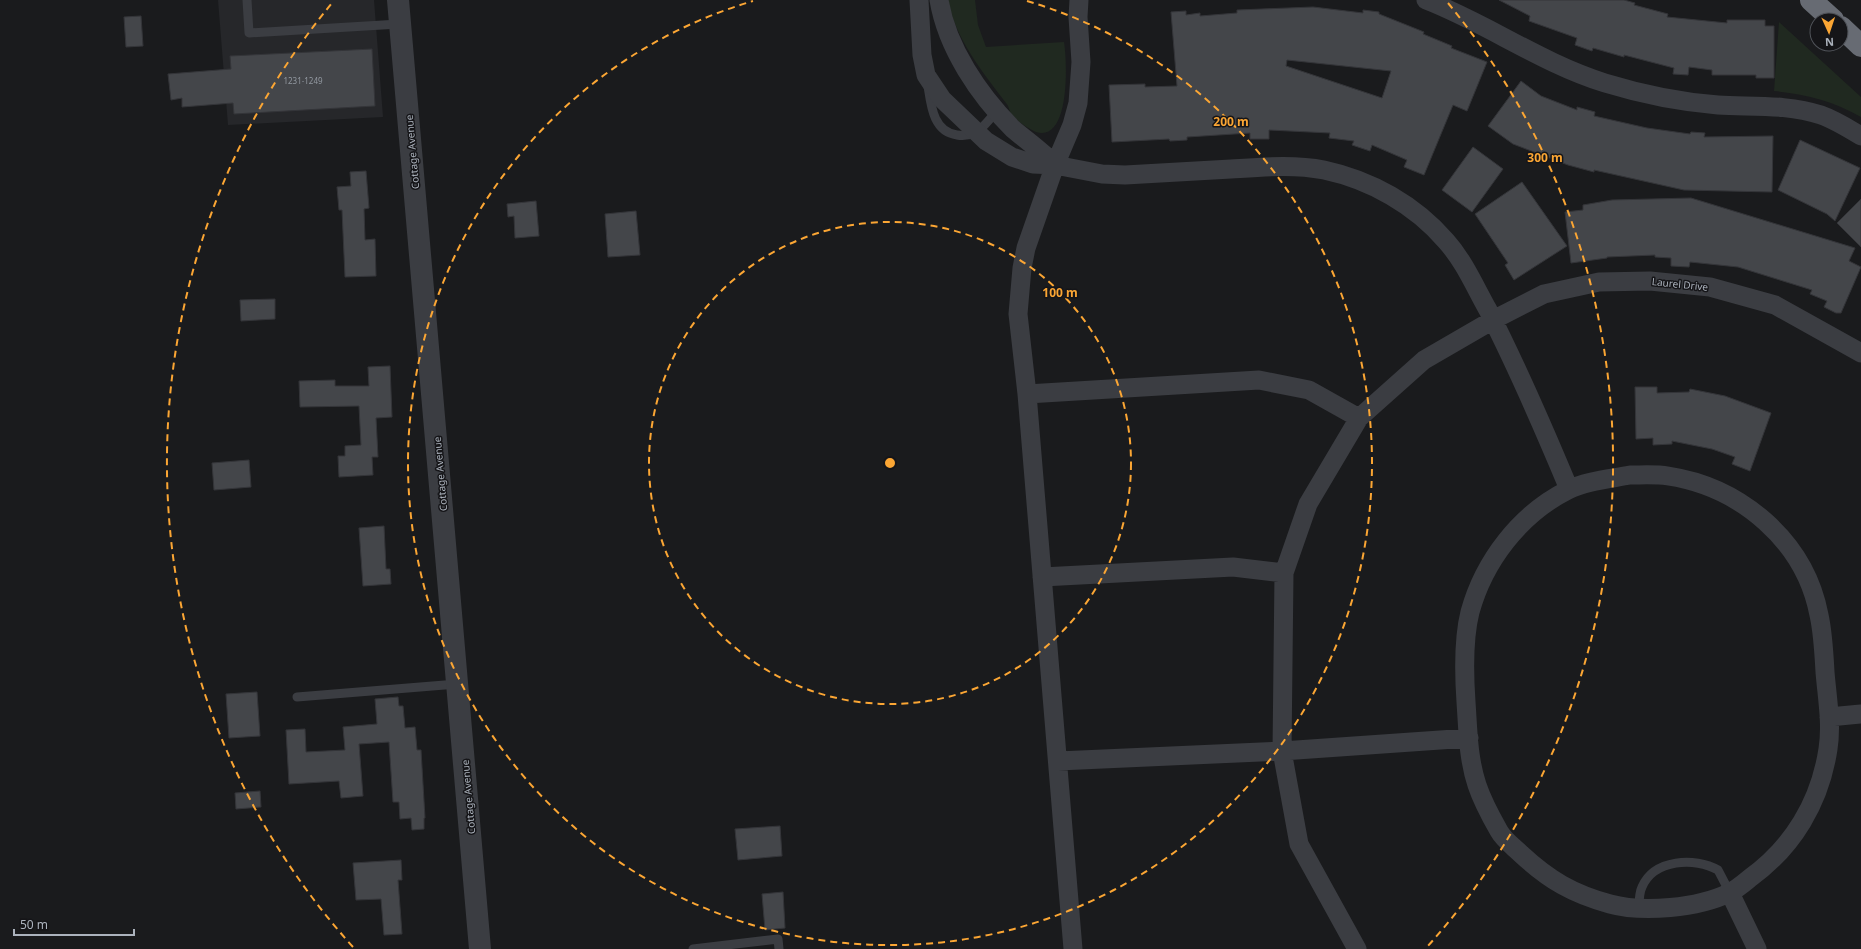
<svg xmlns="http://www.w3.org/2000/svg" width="1861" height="949" font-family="'Noto Sans',sans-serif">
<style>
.built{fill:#26272a}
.green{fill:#202920}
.building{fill:#44464a;stroke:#343539;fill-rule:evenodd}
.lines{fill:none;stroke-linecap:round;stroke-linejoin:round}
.service{stroke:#3b3d42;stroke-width:9}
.minor{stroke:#3b3d42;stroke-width:19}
.tertiary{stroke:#3b3d42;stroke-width:22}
.motorway{stroke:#676b73;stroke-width:22}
.ring{fill:none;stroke:#fba634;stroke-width:2;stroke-dasharray:7 5}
.labels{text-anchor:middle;stroke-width:3;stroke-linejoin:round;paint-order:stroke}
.number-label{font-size:8px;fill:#9298a0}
.street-label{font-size:10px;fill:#acb3bd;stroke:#151518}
.centre{fill:#fba634;stroke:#151518;stroke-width:2}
.ring-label{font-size:12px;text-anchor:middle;font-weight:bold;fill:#fba634;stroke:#151518;stroke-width:3;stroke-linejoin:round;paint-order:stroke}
</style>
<rect width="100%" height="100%" fill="#1a1b1d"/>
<!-- built -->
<path class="built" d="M218,0H374L383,117L228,125Z"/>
<!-- green -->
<path class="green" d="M948,0H975L978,25L986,47L1064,42C1067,59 1071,143 1036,132C1029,129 1015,120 1011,114C1009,110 1009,106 1006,103C983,73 955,38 948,0Z
M1779,22L1861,97V117C1833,101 1806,94 1774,91Z"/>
<!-- building -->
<path class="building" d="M1499,0H1624L1635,3L1634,5L1668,14L1667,17L1727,23V20H1765V26H1774V78H1756V75H1712V70L1689,67L1688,75L1673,74L1674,68L1624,55V57L1593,48L1592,51L1575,45L1577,38L1529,21L1530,16Z
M1313,7L1363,13V10L1379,12V14L1424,32L1423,34L1452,46L1451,48L1487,62L1467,111L1453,105L1424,175L1404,167L1407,160L1372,145L1370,151L1352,145L1354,141L1329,138L1330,133L1269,130V139H1250V133L1187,137V140L1170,141L1169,139L1112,142L1109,85L1145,84V87L1177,86L1171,12L1186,11V15L1200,13V16L1237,13V10ZM1287,60L1391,71L1382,98L1286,66Z
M141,16L143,46L126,47L124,17Z
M372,49L375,106L234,114L233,103L182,107V98L171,100L168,74L231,69L230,56Z
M1521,81L1541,96L1577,110V107L1595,112L1594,116L1647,128L1690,134L1691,132L1705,133L1704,137L1773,136L1772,192L1684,190L1594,170V172L1568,165L1513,144L1488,126Z
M1800,140L1860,168L1835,221L1827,214L1778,190Z
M1473,147L1503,169L1472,212L1442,190Z
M366,171L369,208L364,209L365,240L375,239L376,276L345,277L342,210H339L337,187L351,186L350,172Z
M1522,182L1567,246L1514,280L1505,265L1508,263L1475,214Z
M1691,198L1855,248L1849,261L1861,267L1841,313H1836L1824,307L1827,301L1810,294L1812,290L1738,267L1690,262L1689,267L1671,266V258L1655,257V255L1607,257V258L1571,263L1565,212L1583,210V205L1612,200Z
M1861,199V247L1837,223Z
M536,201L539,236L515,238L514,216L508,217L507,204Z
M636,211L640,255L608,257L605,214Z
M275,299V319L241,321L240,300Z
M390,366L392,417L376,418L378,457H372L373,475L339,477L338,456H345V446L361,445L359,406L300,407L299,381L335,380V386H369L368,367Z
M1635,387H1657V393L1689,392L1690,389L1725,396L1771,413L1750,471L1732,464L1735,457L1712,449L1672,441V444L1653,445V438L1636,439Z
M249,460L251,487L214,490L212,463Z
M384,526L386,569H390L391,584L363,586L359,528Z
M257,692L260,736L229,738L226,694Z
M398,697L399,706H403L405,728L415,727L417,750H421L425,818H424V829L412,830L411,818L400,819L399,802H393L389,742L359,744L363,796L341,798L339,781L289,784L286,730L305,729L306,752L345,750L343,727L377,724L375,699Z
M260,791L261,807L236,809L235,793Z
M780,826L782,856L738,860L735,829Z
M401,860L402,880H398L402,934L384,935L381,899L356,900L353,863Z
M783,892L785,928L765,930L762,894Z"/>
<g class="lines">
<!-- service -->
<path class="service" d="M247,0L249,33L399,24
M928,86C931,105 933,132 957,135C962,136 970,135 975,133C983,129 991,117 997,111
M297,697L457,684
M1639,908C1639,902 1639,893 1642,887C1654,859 1695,857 1718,870L1730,893
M693,949L778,939L779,949"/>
<!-- minor -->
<path class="minor" d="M919,0L922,55L926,75L942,99L986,141L1012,157L1033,164L1055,165L1102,174L1125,175C1161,173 1196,171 1231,169C1262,167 1294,164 1324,170C1371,180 1415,205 1446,241C1464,261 1475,287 1488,310C1518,369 1544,429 1569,489
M939,0C947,48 979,95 1013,129C1027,141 1042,151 1055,165
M1426,0C1488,24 1541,63 1605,83C1641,94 1680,102 1718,105C1752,107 1788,104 1821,115C1835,120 1848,128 1861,136
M1027,394L1259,380L1309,390L1359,418
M1630,475C1642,475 1656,474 1668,476C1741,487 1805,541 1819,615C1823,633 1824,653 1825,672C1827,697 1832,724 1828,749C1820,802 1793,847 1750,878C1744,883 1737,889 1729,893C1698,908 1643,913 1610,904C1573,894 1549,880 1521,854C1514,847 1504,840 1499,831C1491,817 1482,800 1477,785C1468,758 1468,730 1466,702C1464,673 1463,640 1470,612C1484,561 1520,514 1568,490C1586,481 1609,479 1630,475Z
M1042,577L1233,567L1284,573
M1829,717L1861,714
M1058,761L1282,751L1469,738
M1730,893L1757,949
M1073,949L1027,394L1018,314L1022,268L1026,248L1055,165L1072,125L1078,103L1081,62L1078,17L1079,0
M1357,949L1299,844L1282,751L1284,573L1308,504L1359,418L1424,360L1493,320L1544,294L1599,282L1650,281L1710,287L1775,305L1861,353"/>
<!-- tertiary -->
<path class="tertiary" d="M398,0L480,949"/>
<!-- motorway -->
<path class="motorway" d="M1811,0L1833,20
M1841,27L1861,46"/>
</g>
<!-- distance rings -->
<g class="ring">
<circle cx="890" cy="463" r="241"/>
<path d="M1027 1A482 482 0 1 1 753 1"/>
<path d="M353 947A723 723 0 0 1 332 3M1448 3A723 723 0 0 1 1427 947"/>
</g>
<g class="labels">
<!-- number labels -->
<g class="number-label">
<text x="303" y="84">1231-1249</text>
</g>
<!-- street labels -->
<g class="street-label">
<text transform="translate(412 152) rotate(-95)" y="4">Cottage Avenue</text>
<text transform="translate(1680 284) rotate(6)" y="4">Laurel Drive</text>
<text transform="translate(440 474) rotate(-95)" y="4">Cottage Avenue</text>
<text transform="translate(468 797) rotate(-95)" y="4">Cottage Avenue</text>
</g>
</g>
<circle cx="890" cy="463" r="6" class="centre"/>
<g class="ring-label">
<text x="1231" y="126">200 m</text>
<text x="1545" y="162">300 m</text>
<text x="1060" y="297">100 m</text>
</g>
<!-- north arrow -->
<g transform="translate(1829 32) rotate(177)"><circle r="19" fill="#151518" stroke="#51545a"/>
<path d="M0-3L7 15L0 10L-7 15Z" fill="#fba634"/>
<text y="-6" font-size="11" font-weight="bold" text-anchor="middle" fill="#acb3bd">N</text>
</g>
<!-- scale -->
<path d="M14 929v6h120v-6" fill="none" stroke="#acb3bd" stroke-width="2"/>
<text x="20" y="929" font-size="12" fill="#acb3bd" stroke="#151518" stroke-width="3" paint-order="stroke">50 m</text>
</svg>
